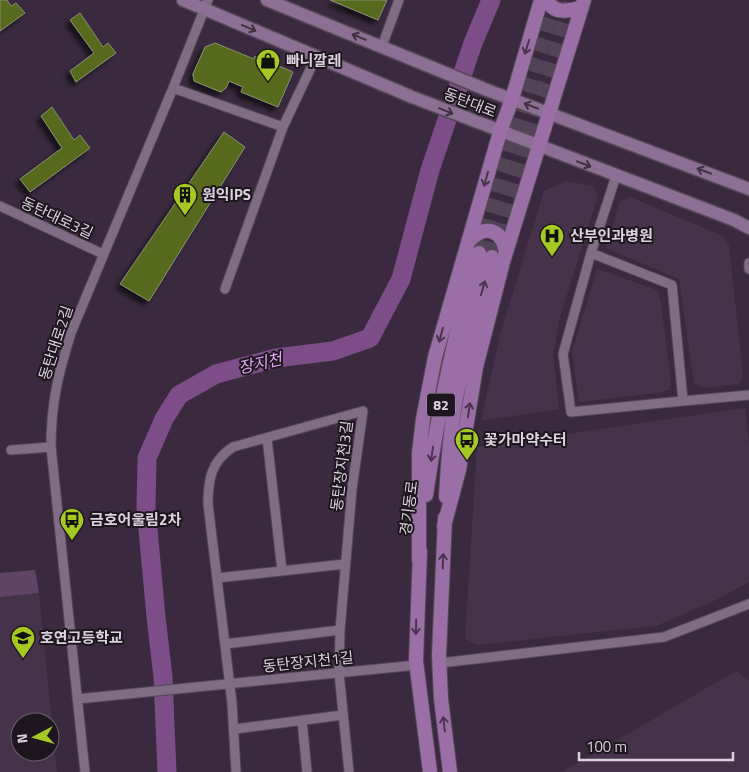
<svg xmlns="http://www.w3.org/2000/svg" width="749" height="772" font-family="'Titillium Web','Noto Sans KR',sans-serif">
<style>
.built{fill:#47324c;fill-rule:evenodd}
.green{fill:#5f4465}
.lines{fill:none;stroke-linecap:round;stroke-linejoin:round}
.river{stroke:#7c4d87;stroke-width:19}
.building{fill:#57691b;stroke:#869073;filter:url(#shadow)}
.primary-tunnel{stroke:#534357;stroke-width:14;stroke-dasharray:14 7;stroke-linecap:butt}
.minor-casing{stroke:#564759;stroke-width:11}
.secondary-casing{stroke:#564759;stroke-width:15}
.primary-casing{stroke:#564759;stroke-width:16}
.minor{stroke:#806d85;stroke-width:9}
.secondary{stroke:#8d6e95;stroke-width:12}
.primary{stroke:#9a6fa5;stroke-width:14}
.oneway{stroke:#3f3042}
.oneway2{stroke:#49354e}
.labels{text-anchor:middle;stroke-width:4;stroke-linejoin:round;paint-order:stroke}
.shield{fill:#1e161f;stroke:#a399a5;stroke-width:1}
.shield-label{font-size:14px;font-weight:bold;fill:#dcd1de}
.poi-label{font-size:15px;font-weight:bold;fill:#dcd1de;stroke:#1e161f;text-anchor:start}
.street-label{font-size:15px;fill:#dcd1de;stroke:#1e161f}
.water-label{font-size:16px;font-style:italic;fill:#e8a4f8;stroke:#1e161f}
</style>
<defs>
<filter id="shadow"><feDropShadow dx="-4.5" dy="4.5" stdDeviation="2.5" flood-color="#0009"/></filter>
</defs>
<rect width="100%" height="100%" fill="#3b2a3f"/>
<!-- built -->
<path class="built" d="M566,181L593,186L598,196L560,317L553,355L559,409L481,421L500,335L544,191Z
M630,197L723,236L729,245L743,376L739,384L703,388L694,383L679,279L606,248L620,202Z
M597,269L657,290L661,303L671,382L669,390L655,393L579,402L572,352Z
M745,408L749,444V582L716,600L656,626L476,645L465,638L477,447Z
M39,593L57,772H0V597ZM20,722H50V752H20Z
M736,671L749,681V772H562Z"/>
<!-- green -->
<path class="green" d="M35,570L39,593L0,597V573Z"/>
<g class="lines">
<!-- river -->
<path class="river" d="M167,772L163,677L156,617L146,507L147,458L164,419L179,395L216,374L276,358L333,351L370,338L401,279L430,170L473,43L491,0"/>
</g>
<!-- building -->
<path class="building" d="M0,0H7L11,6L16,3L25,13L0,31Z
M330,0H387L378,20Z
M80,13L103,47L108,43L116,53L76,82L70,71L94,53L70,20Z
M215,43L254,59L255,56L293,72L278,107L241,92L243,87L229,81L226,88L221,92L194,81L193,74L205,47Z
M52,107L74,140L80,135L90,148L30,192L20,179L62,148L41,116Z
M224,132L245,147L149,301L120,284Z"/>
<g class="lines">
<!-- primary-tunnel -->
<path class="primary-tunnel" d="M479,253L511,139L556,0
M492,257L525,142L571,0"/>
<defs>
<path id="minor" d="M382,46L399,0
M173,88L283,127
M0,206L103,254
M591,253L672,285L683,401L571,412L563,354L591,253L616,176
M749,263V269
M225,289L283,127L316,57
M683,401L749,395
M267,438L282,571
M11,450L51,447
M217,578L345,564
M225,644L340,630
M440,663L664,637L749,604
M77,699L417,665
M302,720L307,772
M235,729L343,715
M85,772L51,447C51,403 58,375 71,333L173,88L208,0
M236,772L232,703L208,504C208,480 211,461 233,447L363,411L352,489L340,630L339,673L349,772"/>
<path id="secondary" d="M183,0L412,97L734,220L749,228
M267,0L487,90L749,189"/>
<path id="primary" d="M547,0C554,15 570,11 582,7
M469,241C485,224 502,229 506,252
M426,495C438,413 454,332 479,253
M446,497C448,459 451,420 459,383C468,340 480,298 492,257
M445,518L439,655L441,699L450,772
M444,526L459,470L476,367L503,262L584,0
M420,551L416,661L430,772
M419,560V453L423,419L435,357L500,132L512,99L541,0"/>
</defs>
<!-- minor casing -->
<use href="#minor" class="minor-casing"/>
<!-- secondary casing -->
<use href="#secondary" class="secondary-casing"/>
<!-- primary casing -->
<use href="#primary" class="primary-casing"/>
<!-- minor -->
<use href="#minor" class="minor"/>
<!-- secondary -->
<use href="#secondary" class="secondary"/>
<!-- primary -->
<use href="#primary" class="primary"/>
</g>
<!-- one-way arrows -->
<defs><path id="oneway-shaft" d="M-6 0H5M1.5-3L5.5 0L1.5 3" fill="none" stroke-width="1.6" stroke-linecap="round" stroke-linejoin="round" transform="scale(1.25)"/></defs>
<g class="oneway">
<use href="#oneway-shaft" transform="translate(249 28) rotate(23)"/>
<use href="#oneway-shaft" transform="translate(359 37) rotate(-158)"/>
<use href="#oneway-shaft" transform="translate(531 106) rotate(-159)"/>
<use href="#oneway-shaft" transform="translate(446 111) rotate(22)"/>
<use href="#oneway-shaft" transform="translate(584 164) rotate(21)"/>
<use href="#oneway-shaft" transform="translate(704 171) rotate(-159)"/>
</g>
<g class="oneway2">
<use href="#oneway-shaft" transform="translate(527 47) rotate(107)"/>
<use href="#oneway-shaft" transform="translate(486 179) rotate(106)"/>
<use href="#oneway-shaft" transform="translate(483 288) rotate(-74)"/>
<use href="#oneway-shaft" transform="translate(441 335) rotate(105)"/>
<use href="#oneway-shaft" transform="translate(469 410) rotate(-81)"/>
<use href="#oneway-shaft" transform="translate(432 454) rotate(98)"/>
<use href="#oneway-shaft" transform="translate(443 561) rotate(-88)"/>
<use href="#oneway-shaft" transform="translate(416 627) rotate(91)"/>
<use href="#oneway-shaft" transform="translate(444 724) rotate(-97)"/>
</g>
<!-- icons -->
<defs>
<symbol id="shop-pin" viewBox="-11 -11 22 30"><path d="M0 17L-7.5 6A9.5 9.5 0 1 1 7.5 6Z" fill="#a5c823" stroke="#1e161f"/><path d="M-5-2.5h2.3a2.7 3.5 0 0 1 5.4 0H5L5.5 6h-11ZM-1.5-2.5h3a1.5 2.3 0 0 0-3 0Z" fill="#111"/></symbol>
<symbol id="building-pin" viewBox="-11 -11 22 30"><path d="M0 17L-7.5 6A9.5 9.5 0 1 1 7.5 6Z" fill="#a5c823" stroke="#1e161f"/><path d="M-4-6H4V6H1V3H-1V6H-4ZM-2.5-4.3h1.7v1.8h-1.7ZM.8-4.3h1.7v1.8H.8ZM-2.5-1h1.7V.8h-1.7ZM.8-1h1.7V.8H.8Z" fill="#111"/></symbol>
<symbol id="hospital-pin" viewBox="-11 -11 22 30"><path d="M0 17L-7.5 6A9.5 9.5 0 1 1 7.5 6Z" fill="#a5c823" stroke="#1e161f"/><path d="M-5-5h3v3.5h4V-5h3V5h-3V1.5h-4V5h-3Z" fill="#111"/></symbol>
<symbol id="bus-pin" viewBox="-11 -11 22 30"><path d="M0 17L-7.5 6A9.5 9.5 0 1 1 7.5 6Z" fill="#a5c823" stroke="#1e161f"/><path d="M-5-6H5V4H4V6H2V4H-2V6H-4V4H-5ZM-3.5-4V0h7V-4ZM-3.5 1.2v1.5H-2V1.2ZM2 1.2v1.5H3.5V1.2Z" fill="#111"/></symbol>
<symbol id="school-pin" viewBox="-11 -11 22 30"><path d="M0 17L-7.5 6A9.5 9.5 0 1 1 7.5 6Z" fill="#a5c823" stroke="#1e161f"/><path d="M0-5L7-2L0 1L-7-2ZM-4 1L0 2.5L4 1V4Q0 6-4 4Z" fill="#111"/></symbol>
</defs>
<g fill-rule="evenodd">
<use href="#shop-pin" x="254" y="47" width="28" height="38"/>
<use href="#building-pin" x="171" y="181" width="28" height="38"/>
<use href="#hospital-pin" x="538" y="222" width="28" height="38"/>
<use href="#bus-pin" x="453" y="426" width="28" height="38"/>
<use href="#bus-pin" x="58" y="506" width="28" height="38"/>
<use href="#school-pin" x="9" y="624" width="28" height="38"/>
</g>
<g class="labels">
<!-- shield labels -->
<rect class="shield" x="427" y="393.5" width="28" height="23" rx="4"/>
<g class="shield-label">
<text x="441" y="410">82</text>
</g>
<!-- poi labels -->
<g class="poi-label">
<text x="286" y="66">빠니깔레</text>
<text x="202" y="200">원익IPS</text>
<text x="570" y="241">산부인과병원</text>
<text x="484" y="445">꽃가마약수터</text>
<text x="90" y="525">금호어울림2차</text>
<text x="40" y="643">호연고등학교</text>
</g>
<!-- street labels -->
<g class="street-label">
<text transform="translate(470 103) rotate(21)" y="5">동탄대로</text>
<text transform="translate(57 218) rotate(25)" y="5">동탄대로3길</text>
<text transform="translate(56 343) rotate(-72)" y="5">동탄대로2길</text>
<text transform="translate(342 466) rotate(-83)" y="5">동탄장지천3길</text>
<text transform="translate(409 508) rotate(-83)" y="5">경기동로</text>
<text transform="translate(308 662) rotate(-6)" y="5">동탄장지천1길</text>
</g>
<!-- water labels -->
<g class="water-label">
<text transform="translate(260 363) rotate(-13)" y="6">장지천</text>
</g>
</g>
<!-- north arrow -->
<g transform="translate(35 737) rotate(264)"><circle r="24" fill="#1e161f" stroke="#6a616b"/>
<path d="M0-4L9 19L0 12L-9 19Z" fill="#a5c823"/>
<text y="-8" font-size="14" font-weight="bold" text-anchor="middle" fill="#dcd1de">N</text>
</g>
<!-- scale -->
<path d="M579 752v8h154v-8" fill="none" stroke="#dcd1de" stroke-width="2.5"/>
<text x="586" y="752" font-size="15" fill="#dcd1de" stroke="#1e161f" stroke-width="4" paint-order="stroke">100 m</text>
</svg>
